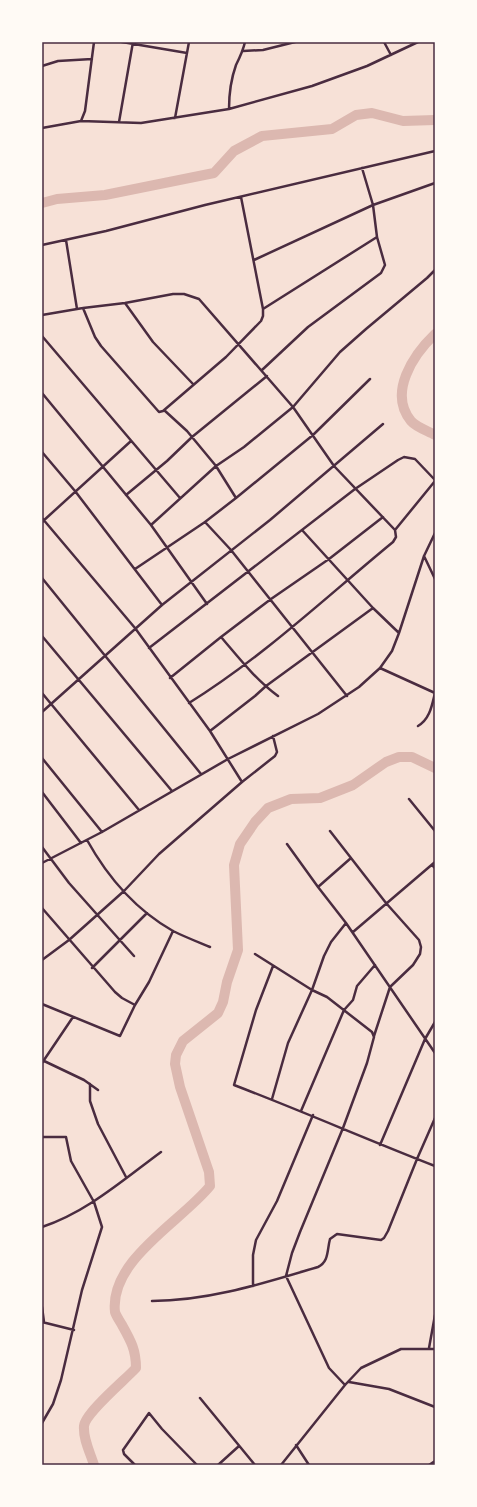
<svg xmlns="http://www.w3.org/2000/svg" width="477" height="1507" font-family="Bitter,serif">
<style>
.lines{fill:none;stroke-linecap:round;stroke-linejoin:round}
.river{stroke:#dcb8b0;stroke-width:10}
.minor{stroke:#4a2c40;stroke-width:2.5}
.neatline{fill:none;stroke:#4a2c40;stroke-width:1.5}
</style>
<rect width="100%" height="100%" fill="#f7e1d7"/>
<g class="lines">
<!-- river -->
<path class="river" d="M42,203L57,199L105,195L214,173L234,151L262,136L332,129L356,115L372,113L403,121L435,120
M435,334C413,355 388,393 411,421C416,427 428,431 435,435
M94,1465C90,1452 83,1439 84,1426C85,1413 126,1379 136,1368C136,1350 131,1341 122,1325C120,1321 116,1316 115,1312C109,1260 182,1221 210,1186L209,1172L180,1087L175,1064L176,1055L183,1041L218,1013L223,1002L227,982L238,950L234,865L240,844L255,822L268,808L291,799L320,798L353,785L386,762L399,757H412L435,768"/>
<!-- minor -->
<path class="minor" d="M122,42L187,53
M384,42L391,55
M243,51L263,50L295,42
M42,66L58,61L92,59
M229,109C229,94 231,79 236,65C240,57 243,51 245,42
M175,118L189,42
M81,121L85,111L94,42
M119,122L133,42
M42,128L81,121L141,123L229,109L312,86L367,66L418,42
M66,240L77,309
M42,245L106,231L205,205L435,151
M254,260L373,205L435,183
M125,303L153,342L193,384
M83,308L95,337L101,346L159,412L163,411L226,357L261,321L263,316V309L241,197
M263,309L377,237
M42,315L83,308L125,303L173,294H184L199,299L293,407L334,466L395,530L396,537L393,542C326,597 263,657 189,703
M42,336L180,498
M262,370L308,327L381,273L385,265L377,237L373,205L362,168
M42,393L151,525L207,604
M164,410L187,431L216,466L236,498
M42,452L75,491L162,605
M126,495L167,461L192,437L267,376
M42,518L135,628L210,731L242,782
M42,522L131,441
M205,522L231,550L347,696
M151,525L216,466L244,447L293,407L340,352L366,329L427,278L435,270
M302,530L373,608L399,633
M395,530L435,481
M424,556L435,579
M135,569L205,522L236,498L313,435L370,379
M42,578L201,774
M42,636L172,791
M221,637C239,658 256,680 278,696
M149,648L355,489L398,460L404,457L415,459L435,480
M380,668L435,693
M170,678L221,637L271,599L329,559L383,517
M42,693L139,810
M42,712L162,605L270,520L383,424
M418,726C430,719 432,705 435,693
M210,731L255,696L266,686L373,608
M42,758L102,832
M42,792L81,843
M409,799L435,831
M330,831L386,903L419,940L421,947L420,954L413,965L390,987L374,1036
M87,840C107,876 136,910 173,931C185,937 198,942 210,947
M287,844L318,887L346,923L435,1053
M42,847L69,883L134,956
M42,863L102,832L228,759L318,714L359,687L380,668L392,651L399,633L424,556L435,533
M432,865L435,868
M318,887L351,858
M42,908L115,992L122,998L135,1005
M353,932L435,862
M255,954L312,990L327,997L372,1032L374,1037L367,1063L343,1128L300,1232L292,1253L286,1276L329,1368L345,1385
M42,960L69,940L124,891L159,854L242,782L275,756L277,752L273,736
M273,966L256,1010L234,1085C302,1111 368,1140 435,1166
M92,968L147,913
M42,1004L120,1036L135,1005L149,982L173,931
M42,1060L84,1080L98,1090
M42,1063L73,1017
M90,1084V1101L98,1124L126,1177
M272,1099L288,1043L312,990L324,956L331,942L346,923
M301,1111L344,1010L353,1000L357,986L375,965
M42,1137H66L71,1161L94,1202L102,1227L82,1290L61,1380L53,1404L42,1423
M380,1145L425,1039L435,1022
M42,1227C87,1212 123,1180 161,1152
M253,1286V1255L256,1240L277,1201L313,1115
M152,1301C209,1301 264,1283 318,1267C329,1262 327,1250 330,1239L337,1234L381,1240L384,1238L388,1231L417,1159L435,1118
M42,1307L44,1322
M42,1322L74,1330
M429,1348L435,1315
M349,1382L389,1389L435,1407
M200,1398L255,1465
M296,1445L309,1465
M135,1465L124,1454L123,1450L149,1413L162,1429L197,1465
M218,1465L239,1446
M281,1465L345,1385L361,1368L401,1349H435
M429,1465L435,1461"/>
</g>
<!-- border -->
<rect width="477" height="1507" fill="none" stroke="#fffaf5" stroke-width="86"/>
<rect x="43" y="43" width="391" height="1421" class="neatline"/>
</svg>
